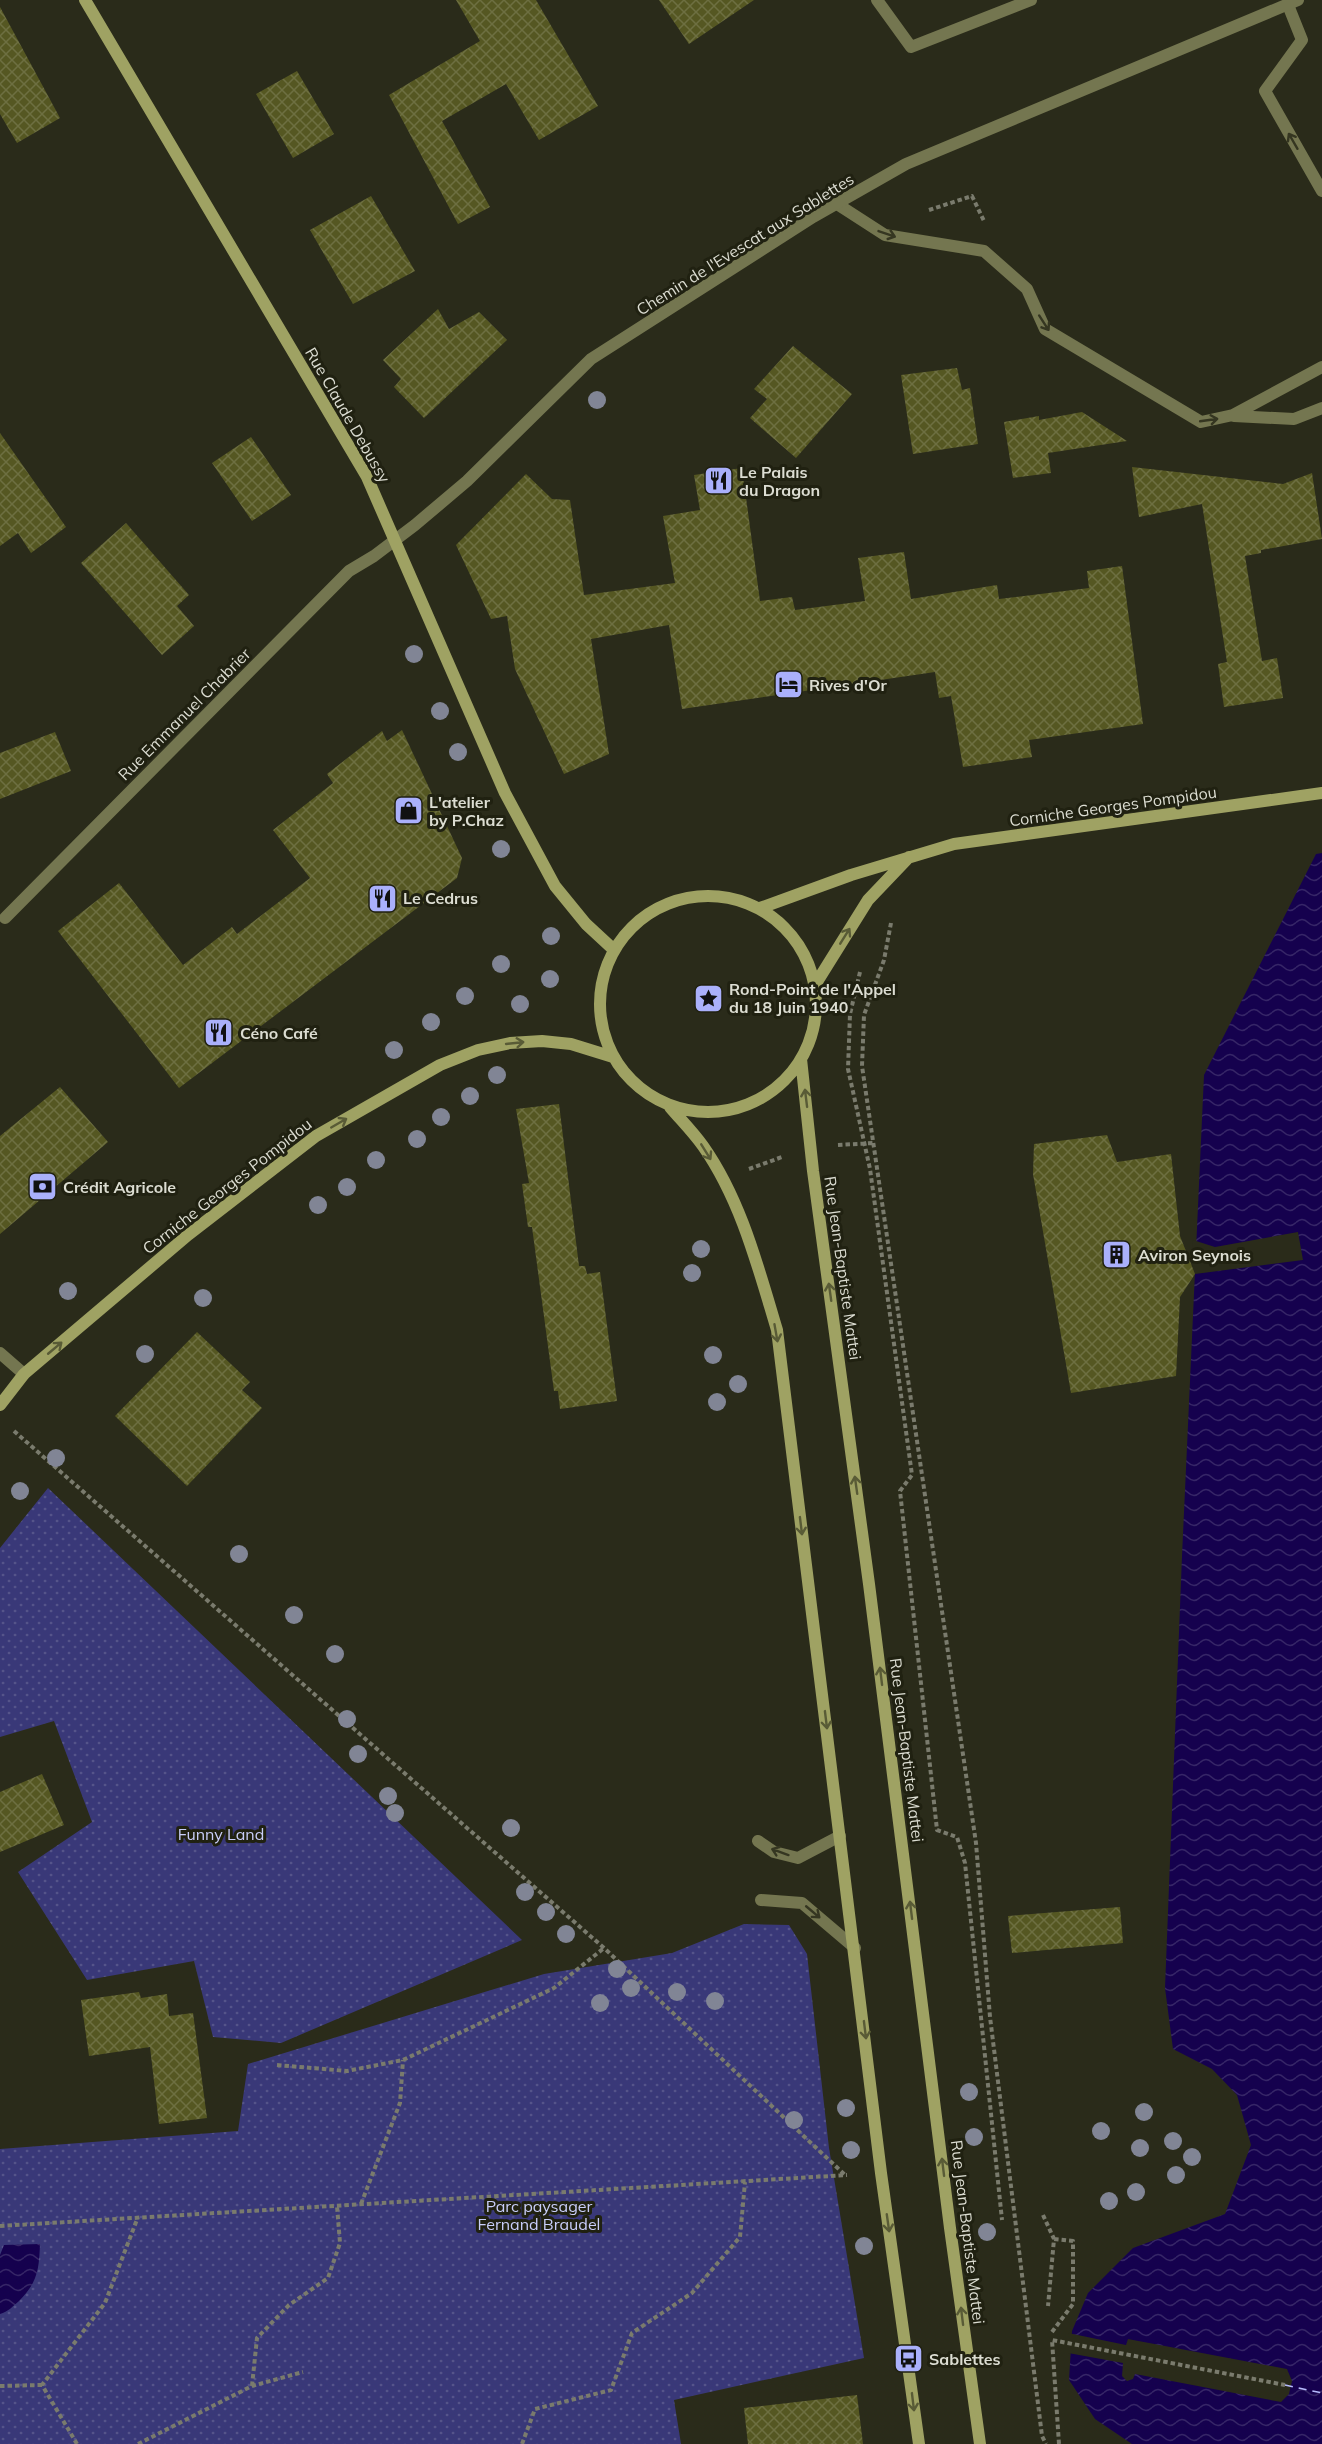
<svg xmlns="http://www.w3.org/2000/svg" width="1322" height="2444" font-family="Mulish,sans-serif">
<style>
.park{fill:url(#park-dots)}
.water{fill:url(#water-waves)}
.pier{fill:#2a2b1a}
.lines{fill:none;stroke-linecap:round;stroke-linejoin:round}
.ferry{stroke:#b5bafc;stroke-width:1.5;stroke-dasharray:8 6;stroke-linecap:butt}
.building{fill:url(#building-cross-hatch)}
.path{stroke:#7a7b6d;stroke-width:4;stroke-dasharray:4.5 3;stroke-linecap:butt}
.lane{stroke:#747650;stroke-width:12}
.street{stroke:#747650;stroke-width:12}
.secondary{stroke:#9fa263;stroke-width:12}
.tree{fill:#818595}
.oneway{stroke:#353621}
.oneway2{stroke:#595b36}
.labels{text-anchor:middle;stroke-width:6;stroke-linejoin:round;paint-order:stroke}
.street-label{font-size:16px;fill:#dcddd2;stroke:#202111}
.poi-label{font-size:16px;font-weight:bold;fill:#dcddd2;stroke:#202111;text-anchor:start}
.park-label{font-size:16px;fill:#c9cefa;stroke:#202111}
</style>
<defs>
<pattern id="park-dots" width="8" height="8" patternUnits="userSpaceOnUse" patternTransform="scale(1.5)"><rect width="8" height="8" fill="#393878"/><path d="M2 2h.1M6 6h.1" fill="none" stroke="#55548a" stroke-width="1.8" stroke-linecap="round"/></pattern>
<pattern id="water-waves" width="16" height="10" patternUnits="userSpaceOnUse" patternTransform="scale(1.5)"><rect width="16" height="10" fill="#15014e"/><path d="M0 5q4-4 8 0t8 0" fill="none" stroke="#362667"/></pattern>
<pattern id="building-cross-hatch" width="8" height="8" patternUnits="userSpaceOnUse" patternTransform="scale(1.5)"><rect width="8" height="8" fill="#555722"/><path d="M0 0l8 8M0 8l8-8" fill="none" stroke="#6d6f41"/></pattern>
</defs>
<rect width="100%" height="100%" fill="#2a2b1a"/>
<!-- park -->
<path class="park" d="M48,1488L522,1940L281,2043L213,2037L194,1961L87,1980L18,1872L92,1822L54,1721L0,1737V1548Z
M744,1924L789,1925L807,1954L829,2148L864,2358L674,2400L681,2444H0V2149L238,2131L248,2064L544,1974L672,1953Z"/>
<!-- water -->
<path class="water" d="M1322,853V2444H1132L1095,2419L1069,2380L1072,2331L1088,2293L1133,2248L1225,2214L1251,2145L1237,2095L1212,2069L1173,2049L1165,1988L1182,1556L1204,1075L1316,854Z
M40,2244C39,2269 38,2282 19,2301C13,2306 8,2312 0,2314V2255L4,2245Z"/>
<!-- pier -->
<path class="pier" d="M1298,1232L1303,1260L1195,1274L1192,1267L1193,1240L1215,1247Z
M1068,2333L1126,2345L1128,2339L1287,2369L1292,2381L1289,2394L1281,2402L1135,2374L1133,2379L1127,2381L1122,2376L1123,2363L1068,2353Z"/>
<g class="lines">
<!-- ferry -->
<path class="ferry" d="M1285,2385L1322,2393"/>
</g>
<!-- building -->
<path class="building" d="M456,0H536L598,106L539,140L506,84L442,121L490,207L458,224L389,95L480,41Z
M659,0H754L689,44Z
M0,7L60,118L17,143L0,114Z
M297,71L334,134L293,158L256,94Z
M371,196L415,271L353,304L310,230Z
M438,309L449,329L479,312L507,340L424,418L394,387L401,379L383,360Z
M793,346L852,394L796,458L750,418L767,399L754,389Z
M957,368L962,390L970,388L978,444L913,454L901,375Z
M1082,412L1127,441L1048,453L1051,473L1013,478L1004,422L1039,416V420Z
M0,433L66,527L31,553L18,533L0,546Z
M251,437L291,495L252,521L212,463Z
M1132,467L1283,484L1312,473L1322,539L1261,550V553L1245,556L1262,661L1277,658L1283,698L1224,707L1218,664L1227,662L1202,504L1139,517Z
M742,468L760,601L792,597L795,610L865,601L858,558L904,552L911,599L997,585L999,599L1089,588L1087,571L1122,566L1143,724L1029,740L1032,757L963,767L951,696L939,698L935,672L682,709L669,625L591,639L609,754L564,774L515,669L507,616L491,619L456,545L526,474L552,499L570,500L584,595L675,583L663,516L700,510L694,475Z
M126,523L189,595L177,606L194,626L162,655L81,563Z
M402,730L462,858L457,878L179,1088L58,931L119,883L183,965L232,927L237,934L310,878L273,830L333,783L327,774L382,731L387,741Z
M55,732L71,771L0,799V753Z
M60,1087L108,1142L0,1234V1136Z
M559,1104L579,1266H585L587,1274L600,1272L617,1401L560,1409L558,1391H554L532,1227H528L522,1184L529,1183L516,1109Z
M1107,1135L1117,1162L1171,1154L1180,1236L1195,1274L1180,1297L1176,1376L1071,1393L1033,1174L1034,1144Z
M197,1332L250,1382L242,1390L262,1408L187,1486L115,1416Z
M42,1774L64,1825L0,1852V1792Z
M1120,1907L1123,1943L1012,1953L1008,1916Z
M139,1992L141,1998L167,1994L169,2016L193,2013L207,2118L159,2124L150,2047L89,2056L81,2000Z
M857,2395L863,2444H748L744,2408Z"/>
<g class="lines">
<!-- path -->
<path class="path" d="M929,210L972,196L984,221
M891,923L884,960L864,1015L862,1066L976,1843L990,2017L1042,2436L1046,2444
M860,972L850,1014L848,1069L870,1169L912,1475L900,1491L937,1830L957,1837L965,1863L1002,2220
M838,1145L873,1143
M749,1169L782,1157
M14,1431L604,1948L845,2175
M277,2065L347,2071L403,2060L554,1988L604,1948
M361,2204L400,2103L403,2060
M1043,2215L1054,2239L1048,2306
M0,2226L847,2175
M1052,2332L1073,2304V2241L1054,2239
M0,2386L42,2385
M252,2386L257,2338L289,2305L328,2278L340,2243L337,2206
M77,2444L42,2385L105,2303L138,2217
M138,2444L252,2386L303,2372
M522,2444L535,2409L611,2390L632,2333L692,2293L740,2237L745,2182
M1059,2444L1052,2340L1285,2385"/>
<!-- lane -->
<path class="lane" d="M877,0L911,47L1031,0
M1288,5L1302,40L1265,91L1322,191
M837,204L885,235L984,251L1027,289L1045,329L1201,422L1233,415L1322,367
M1234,416L1294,419L1322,408
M758,1841L774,1852L798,1858L840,1836
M761,1900L802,1903L855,1948"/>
<!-- street -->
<path class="street" d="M5,918L349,571L374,556L415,525L467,481L591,359L813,217L906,164L1298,0
M0,1353L24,1374"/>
<!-- secondary -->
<path class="secondary" d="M85,0L367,477L505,793L555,886L586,924L613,949
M600 1004a108 108 0 1 1 216 0a108 108 0 1 1-216 0Z
M760,908L851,875L954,844L1322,793
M815,985L868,900L909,857
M801,1059L813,1171L869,1584L950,2228L980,2444
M670,1107C681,1120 693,1132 703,1146C741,1200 758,1267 777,1330L881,2173L919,2444
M0,1405L24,1374L188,1235L316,1136L440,1065L478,1050L510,1043L542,1041L571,1044L613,1057"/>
</g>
<!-- trees -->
<g class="tree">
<circle cx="597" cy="400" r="9"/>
<circle cx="414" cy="654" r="9"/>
<circle cx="440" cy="711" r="9"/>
<circle cx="458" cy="752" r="9"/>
<circle cx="501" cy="849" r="9"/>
<circle cx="551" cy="936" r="9"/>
<circle cx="501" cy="964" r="9"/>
<circle cx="550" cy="979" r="9"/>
<circle cx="465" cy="996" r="9"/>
<circle cx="520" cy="1004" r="9"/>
<circle cx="431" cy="1022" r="9"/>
<circle cx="394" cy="1050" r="9"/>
<circle cx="497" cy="1075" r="9"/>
<circle cx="470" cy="1096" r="9"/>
<circle cx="441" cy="1117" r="9"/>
<circle cx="417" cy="1139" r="9"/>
<circle cx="376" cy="1160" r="9"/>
<circle cx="347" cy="1187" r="9"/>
<circle cx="318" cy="1205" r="9"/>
<circle cx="701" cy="1249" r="9"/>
<circle cx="692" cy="1273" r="9"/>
<circle cx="68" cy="1291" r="9"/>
<circle cx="203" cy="1298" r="9"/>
<circle cx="145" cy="1354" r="9"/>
<circle cx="713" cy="1355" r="9"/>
<circle cx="738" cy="1384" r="9"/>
<circle cx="717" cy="1402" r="9"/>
<circle cx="56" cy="1458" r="9"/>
<circle cx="20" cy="1491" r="9"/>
<circle cx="239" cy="1554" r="9"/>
<circle cx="294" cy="1615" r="9"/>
<circle cx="335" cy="1654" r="9"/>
<circle cx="347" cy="1719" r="9"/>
<circle cx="358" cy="1754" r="9"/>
<circle cx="388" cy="1796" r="9"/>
<circle cx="395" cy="1813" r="9"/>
<circle cx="511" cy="1828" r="9"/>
<circle cx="525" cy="1892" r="9"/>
<circle cx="546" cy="1912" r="9"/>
<circle cx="566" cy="1934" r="9"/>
<circle cx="617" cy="1969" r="9"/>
<circle cx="631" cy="1988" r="9"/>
<circle cx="677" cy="1992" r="9"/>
<circle cx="715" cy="2001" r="9"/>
<circle cx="600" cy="2003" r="9"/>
<circle cx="969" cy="2092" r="9"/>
<circle cx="846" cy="2108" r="9"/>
<circle cx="1144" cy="2112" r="9"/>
<circle cx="794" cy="2120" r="9"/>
<circle cx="1101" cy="2131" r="9"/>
<circle cx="974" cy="2137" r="9"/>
<circle cx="1173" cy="2141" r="9"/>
<circle cx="1140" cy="2148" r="9"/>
<circle cx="851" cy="2150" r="9"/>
<circle cx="1192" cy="2157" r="9"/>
<circle cx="1176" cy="2175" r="9"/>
<circle cx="1136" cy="2192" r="9"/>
<circle cx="1109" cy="2201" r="9"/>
<circle cx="987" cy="2232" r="9"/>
<circle cx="864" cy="2246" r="9"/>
</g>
<!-- one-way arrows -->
<defs><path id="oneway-shaft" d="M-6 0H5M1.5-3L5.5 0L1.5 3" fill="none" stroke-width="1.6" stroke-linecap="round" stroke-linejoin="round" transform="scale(1.5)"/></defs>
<g class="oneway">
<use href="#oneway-shaft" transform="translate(1293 141) rotate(-120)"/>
<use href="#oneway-shaft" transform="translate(887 234) rotate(19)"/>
<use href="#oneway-shaft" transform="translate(1044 323) rotate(57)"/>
<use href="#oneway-shaft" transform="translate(1209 420) rotate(-8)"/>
<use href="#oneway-shaft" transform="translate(780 1852) rotate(-160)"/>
<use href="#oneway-shaft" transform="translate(813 1912) rotate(40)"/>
</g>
<g class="oneway2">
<use href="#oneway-shaft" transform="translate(845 936) rotate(-58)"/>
<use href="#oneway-shaft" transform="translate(515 1043) rotate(-6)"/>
<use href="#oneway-shaft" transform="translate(806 1098) rotate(-97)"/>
<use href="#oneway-shaft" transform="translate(339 1123) rotate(-30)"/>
<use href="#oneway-shaft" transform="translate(706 1152) rotate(58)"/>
<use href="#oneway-shaft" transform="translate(830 1292) rotate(-98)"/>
<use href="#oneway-shaft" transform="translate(776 1333) rotate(80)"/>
<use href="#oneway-shaft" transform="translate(55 1348) rotate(-40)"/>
<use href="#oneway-shaft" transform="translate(856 1485) rotate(-98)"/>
<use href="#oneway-shaft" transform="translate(801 1526) rotate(83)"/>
<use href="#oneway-shaft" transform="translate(881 1676) rotate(-97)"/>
<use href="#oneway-shaft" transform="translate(826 1720) rotate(83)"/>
<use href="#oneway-shaft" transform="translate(911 1910) rotate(-97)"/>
<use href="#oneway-shaft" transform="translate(865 2030) rotate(83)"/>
<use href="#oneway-shaft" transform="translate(943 2167) rotate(-97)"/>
<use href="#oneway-shaft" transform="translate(888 2223) rotate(82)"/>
<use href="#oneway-shaft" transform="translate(962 2316) rotate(-97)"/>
<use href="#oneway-shaft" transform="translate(913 2402) rotate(83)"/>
</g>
<!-- icons -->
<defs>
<symbol id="restaurant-square" viewBox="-11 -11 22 22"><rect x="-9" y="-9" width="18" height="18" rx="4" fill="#aab0fb" stroke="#202111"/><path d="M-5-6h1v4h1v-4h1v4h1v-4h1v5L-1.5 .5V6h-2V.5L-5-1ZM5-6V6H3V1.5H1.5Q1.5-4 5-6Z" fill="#111"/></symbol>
<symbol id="hotel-square" viewBox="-11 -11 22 22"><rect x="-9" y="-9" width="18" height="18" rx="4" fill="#aab0fb" stroke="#202111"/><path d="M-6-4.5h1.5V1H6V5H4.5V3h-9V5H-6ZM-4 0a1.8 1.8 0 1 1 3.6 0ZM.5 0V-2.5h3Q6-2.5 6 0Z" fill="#111"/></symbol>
<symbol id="shop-square" viewBox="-11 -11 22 22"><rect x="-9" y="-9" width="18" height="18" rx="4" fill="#aab0fb" stroke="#202111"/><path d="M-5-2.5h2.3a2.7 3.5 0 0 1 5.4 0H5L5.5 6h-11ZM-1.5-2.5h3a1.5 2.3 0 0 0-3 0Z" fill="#111"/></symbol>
<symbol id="sight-square" viewBox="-11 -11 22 22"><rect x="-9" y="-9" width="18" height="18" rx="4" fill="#aab0fb" stroke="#202111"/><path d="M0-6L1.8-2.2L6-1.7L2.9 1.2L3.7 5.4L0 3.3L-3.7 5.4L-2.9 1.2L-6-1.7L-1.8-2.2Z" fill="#111"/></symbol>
<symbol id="bank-square" viewBox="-11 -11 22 22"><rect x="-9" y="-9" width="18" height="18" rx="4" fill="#aab0fb" stroke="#202111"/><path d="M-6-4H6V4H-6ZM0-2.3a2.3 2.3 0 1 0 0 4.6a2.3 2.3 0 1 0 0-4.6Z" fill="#111"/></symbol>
<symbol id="building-square" viewBox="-11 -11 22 22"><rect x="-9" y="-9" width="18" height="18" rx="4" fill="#aab0fb" stroke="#202111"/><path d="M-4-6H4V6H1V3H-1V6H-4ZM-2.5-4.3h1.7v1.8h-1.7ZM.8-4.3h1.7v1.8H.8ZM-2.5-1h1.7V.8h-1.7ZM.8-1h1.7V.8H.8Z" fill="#111"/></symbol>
<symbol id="bus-square" viewBox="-11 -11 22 22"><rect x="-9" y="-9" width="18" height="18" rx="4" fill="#aab0fb" stroke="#202111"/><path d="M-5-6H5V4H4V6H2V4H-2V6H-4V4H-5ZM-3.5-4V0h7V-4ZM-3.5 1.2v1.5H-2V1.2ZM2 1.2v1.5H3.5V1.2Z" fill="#111"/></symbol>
</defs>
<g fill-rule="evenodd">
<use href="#restaurant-square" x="702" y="464" width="33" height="33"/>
<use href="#hotel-square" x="772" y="668" width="33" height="33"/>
<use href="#shop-square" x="392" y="794" width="33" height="33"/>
<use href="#restaurant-square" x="366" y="882" width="33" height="33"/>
<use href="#sight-square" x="692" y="982" width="33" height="33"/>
<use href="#restaurant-square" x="202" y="1016" width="33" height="33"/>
<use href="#bank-square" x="26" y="1170" width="33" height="33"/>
<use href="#building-square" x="1100" y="1238" width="33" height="33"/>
<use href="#bus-square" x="892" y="2342" width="33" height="33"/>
</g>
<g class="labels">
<!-- street labels -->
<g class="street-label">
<text transform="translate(745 244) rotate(-32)" y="6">Chemin de l'Evescat aux Sablettes</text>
<text transform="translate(348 415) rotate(60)" y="6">Rue Claude Debussy</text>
<text transform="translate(184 714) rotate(-45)" y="6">Rue Emmanuel Chabrier</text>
<text transform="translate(1113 806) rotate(-8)" y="6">Corniche Georges Pompidou</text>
<text transform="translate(227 1186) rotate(-38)" y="6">Corniche Georges Pompidou</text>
<text transform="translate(843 1268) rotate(82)" y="6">Rue Jean-Baptiste Mattei</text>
<text transform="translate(907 1750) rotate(83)" y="6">Rue Jean-Baptiste Mattei</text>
<text transform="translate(968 2232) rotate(83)" y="6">Rue Jean-Baptiste Mattei</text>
</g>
<!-- poi labels -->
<g class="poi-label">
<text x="739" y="478">Le Palais<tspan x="739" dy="18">du Dragon</tspan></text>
<text x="809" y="691">Rives d'Or</text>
<text x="429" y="808">L'atelier<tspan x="429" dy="18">by P.Chaz</tspan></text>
<text x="403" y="904">Le Cedrus</text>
<text x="729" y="995">Rond-Point de l'Appel<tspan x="729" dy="18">du 18 Juin 1940</tspan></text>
<text x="240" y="1039">Céno Café</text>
<text x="63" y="1193">Crédit Agricole</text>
<text x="1138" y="1261">Aviron Seynois</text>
<text x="929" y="2365">Sablettes</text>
</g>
<!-- park labels -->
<g class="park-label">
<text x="221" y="1840">Funny Land</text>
<text x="539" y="2212">Parc paysager<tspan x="539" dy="18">Fernand Braudel</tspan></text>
</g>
</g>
</svg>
